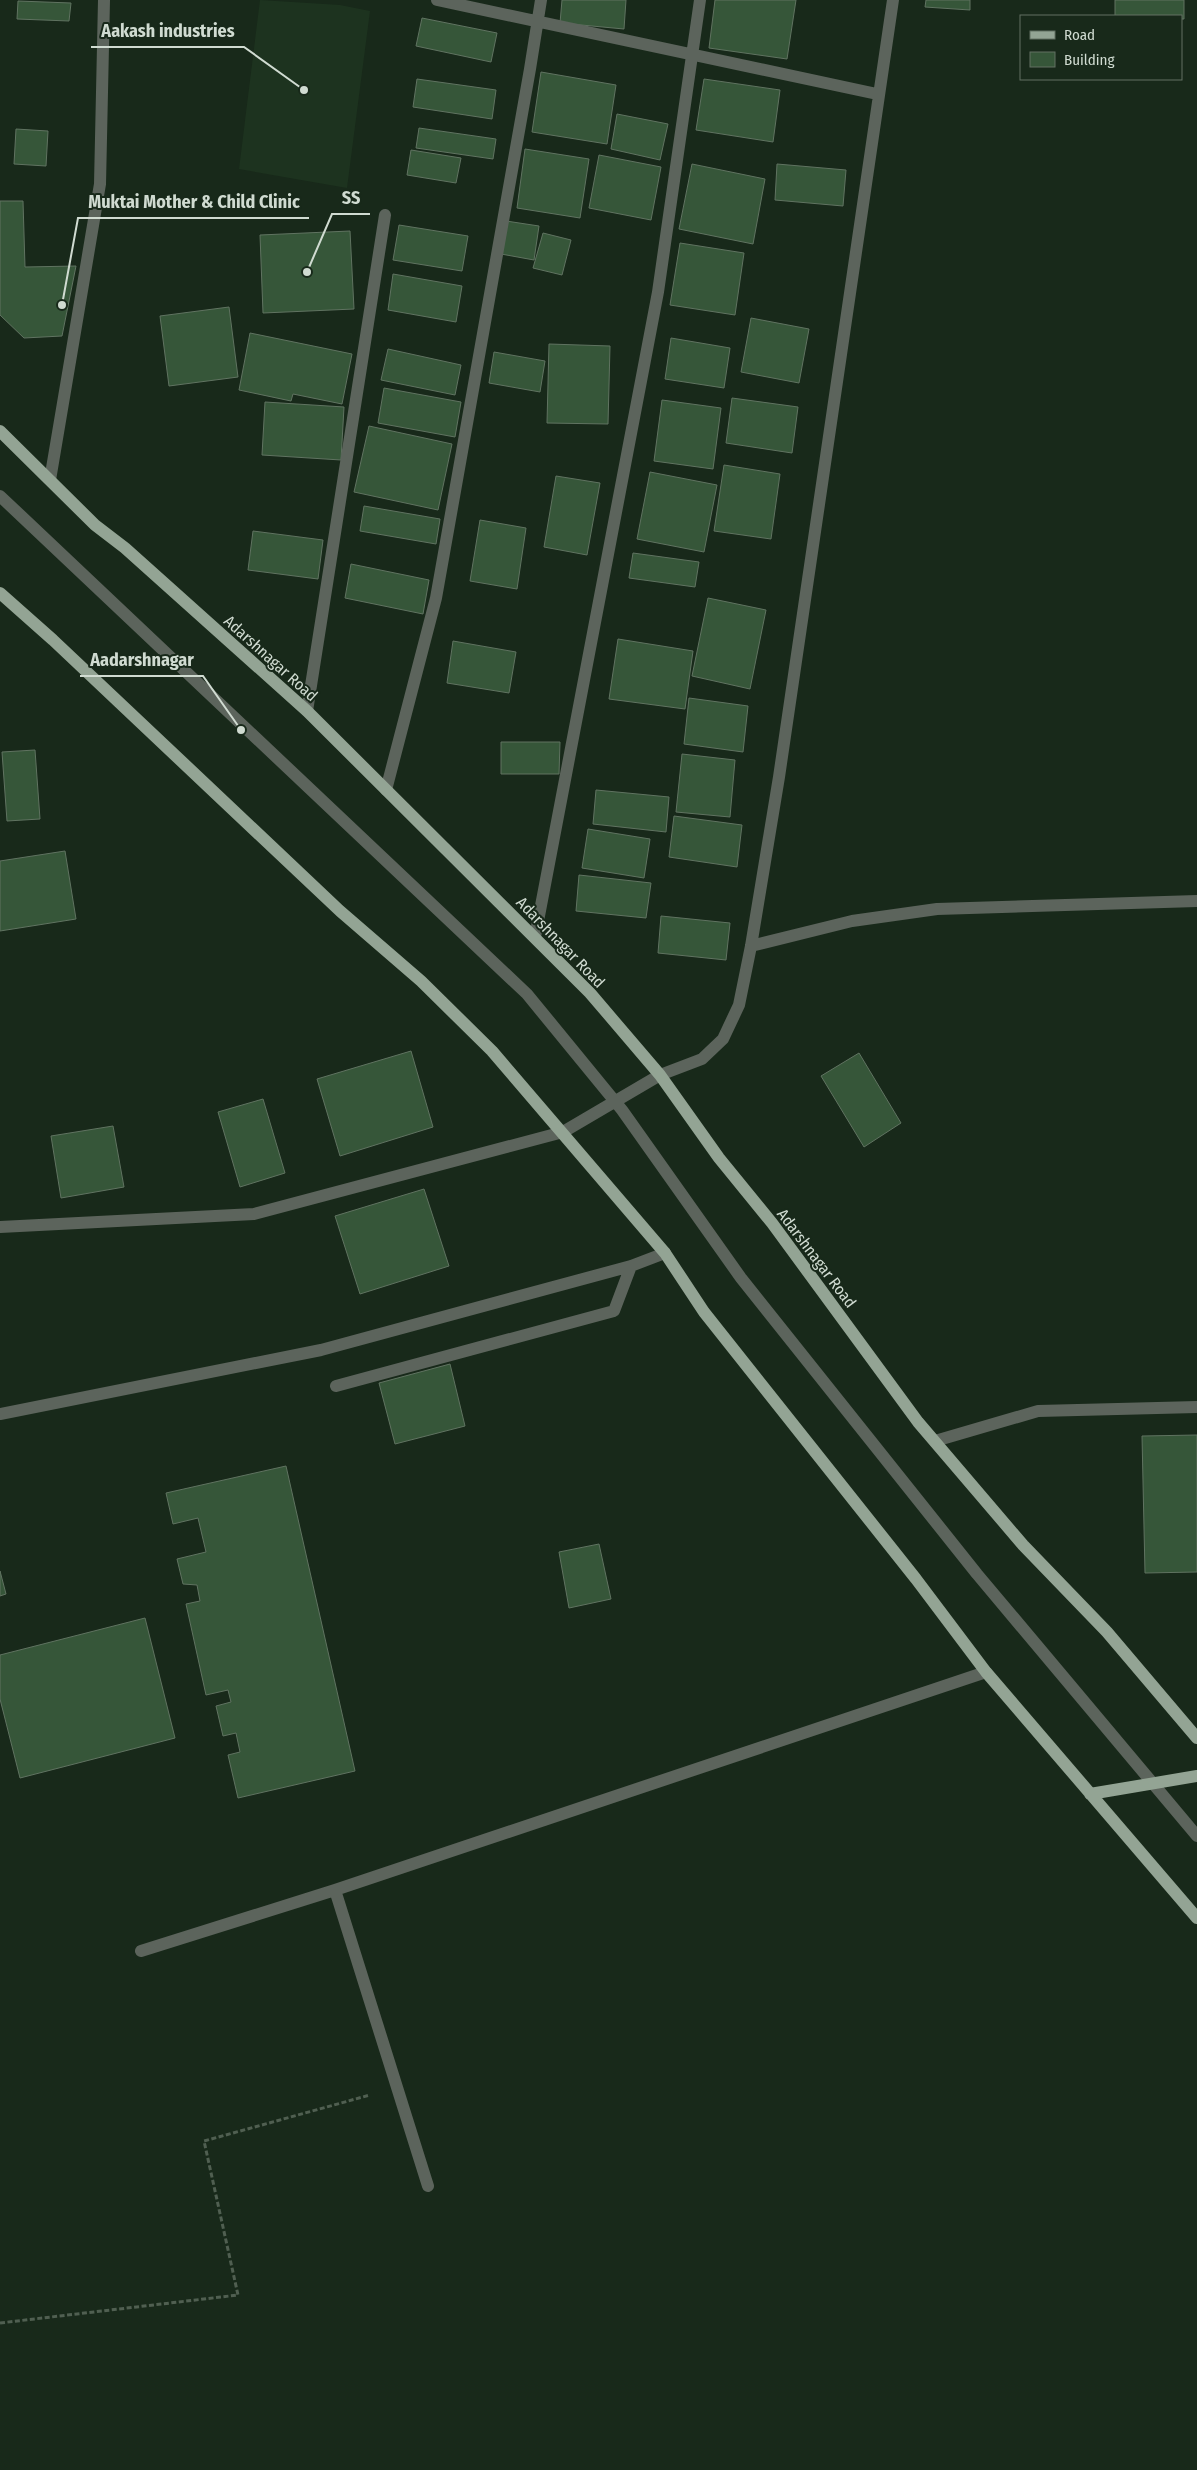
<svg xmlns="http://www.w3.org/2000/svg" width="1197" height="2470" font-family="'Fira Sans Condensed',sans-serif">
<style>
.built{fill:#1d331f}
.building{fill:#365639;stroke:#607361}
.lines{fill:none;stroke-linecap:round;stroke-linejoin:round}
.path{stroke:#505f51;stroke-width:3;stroke-dasharray:5 2.5;stroke-linecap:butt}
.minor{stroke:#5c645c;stroke-width:12}
.major{stroke:#93a494;stroke-width:12}
.labels{text-anchor:middle;stroke-width:4;stroke-linejoin:round;paint-order:stroke}
.street-label{font-size:16px;fill:#d0dbd1;stroke:#18291a}
.leader{fill:none;stroke:#d0dbd1;stroke-width:2}
.callout-dot{fill:#d0dbd1;stroke:#18291a;stroke-width:2}
.callout-label{font-size:18px;text-anchor:middle;font-weight:bold;fill:#d0dbd1;stroke:#18291a;stroke-width:4;stroke-linejoin:round;paint-order:stroke}
</style>
<rect width="100%" height="100%" fill="#18291a"/>
<!-- built -->
<path class="built" d="M260,0L340,5L370,11L347,188L239,169Z"/>
<!-- building -->
<path class="building" d="M562,0H626L624,29L560,23Z
M715,0H796L787,59L709,48Z
M926,0H970V10L925,7Z
M1115,0H1184V19H1181V16H1115Z
M18,1L71,3L69,21L17,19Z
M422,18L497,33L491,62L416,46Z
M541,72L616,85L607,144L532,132Z
M417,79L496,90L492,119L413,107Z
M704,79L780,90L773,142L696,130Z
M617,114L668,124L660,160L611,149Z
M419,128L496,139L493,159L416,148Z
M16,129L48,131L46,166L14,164Z
M525,149L589,159L580,218L517,208Z
M411,150L461,158L456,183L407,175Z
M599,155L661,167L651,220L589,208Z
M692,164L765,179L753,244L679,229Z
M777,164L846,170L843,206L775,200Z
M0,201H23L25,267L76,266L62,336L24,338L0,315Z
M506,221L539,226L534,260L501,254Z
M399,225L468,236L462,271L393,260Z
M350,231L354,309L263,313L260,235Z
M543,233L571,240L562,275L533,268Z
M680,243L744,253L735,315L670,305Z
M393,274L462,286L456,322L388,310Z
M229,307L238,377L169,386L160,316Z
M751,318L809,329L799,383L741,372Z
M250,333L352,354L342,404L293,394L291,401L239,390Z
M671,338L730,348L724,388L665,379Z
M549,344L610,346L608,424L547,423Z
M388,349L461,365L455,395L381,380Z
M494,352L545,361L540,392L489,383Z
M384,388L461,402L455,437L378,423Z
M732,398L798,407L792,453L726,443Z
M662,400L721,408L713,469L654,461Z
M265,402L344,407L341,460L262,455Z
M369,426L452,444L438,510L354,492Z
M724,465L780,474L771,539L714,531Z
M650,472L717,485L704,552L637,539Z
M556,476L600,483L587,555L544,547Z
M364,506L440,519L436,544L360,531Z
M480,520L526,528L517,589L470,581Z
M253,531L323,540L318,579L248,570Z
M633,553L699,562L695,587L629,578Z
M351,564L429,580L423,614L345,598Z
M708,598L766,610L750,689L692,676Z
M618,639L693,651L685,709L609,699Z
M453,641L516,652L509,693L447,683Z
M689,698L748,706L743,752L684,744Z
M501,742H560L559,774H501Z
M35,750L40,819L7,821L2,752Z
M682,754L735,760L730,817L676,812Z
M596,790L669,797L666,832L593,824Z
M674,816L742,825L737,867L669,857Z
M588,829L650,839L644,878L582,868Z
M65,851L76,919L0,931V861Z
M579,875L651,883L646,918L576,911Z
M661,916L730,923L726,960L658,953Z
M411,1051L433,1127L340,1156L317,1079Z
M859,1053L901,1123L864,1147L821,1076Z
M263,1099L285,1173L240,1187L218,1112Z
M113,1126L124,1187L61,1198L51,1136Z
M424,1189L449,1266L360,1294L335,1216Z
M450,1364L465,1426L395,1444L379,1383Z
M1197,1435V1572L1145,1573L1142,1436Z
M286,1466L355,1771L238,1798L228,1755L240,1752L236,1733L223,1736L216,1706L231,1702L228,1690L206,1695L186,1604L200,1601L197,1585L183,1584L177,1559L206,1552L198,1518L173,1524L166,1493Z
M599,1544L611,1599L569,1608L559,1552Z
M0,1571L6,1594L0,1596Z
M145,1618L175,1738L20,1778L0,1699V1655Z"/>
<g class="lines">
<!-- path -->
<path class="path" d="M0,2323L238,2295L204,2141L370,2095"/>
<!-- minor -->
<path class="minor" d="M437,0L877,94
M50,480L100,184L104,0
M0,496L527,994L622,1110L741,1278L977,1574L1197,1836
M307,711L385,215
M386,790L436,598L530,69L541,0
M535,937L658,292L700,0
M751,946L852,921L937,909L1197,901
M0,1227L254,1214L563,1132L660,1075L702,1059L723,1039L739,1005L751,946L779,777L893,0
M336,1386L614,1311L631,1266
M0,1414L321,1350L631,1266L665,1253
M935,1441L1038,1411L1197,1407
M335,1890L428,2186
M141,1951L335,1890L986,1672"/>
<!-- major -->
<path class="major" d="M0,431L95,525L125,548L307,711L590,993L660,1075L719,1158L772,1223L918,1422L1023,1545L1107,1632L1197,1738
M0,593L53,640L340,911L421,981L492,1051L665,1253L704,1312L916,1579L986,1672L1197,1918
M1090,1794L1197,1776"/>
</g>
<g class="labels">
<!-- street labels -->
<g class="street-label">
<text transform="translate(271 658) rotate(42)" y="6">Adarshnagar Road</text>
<text transform="translate(561 942) rotate(46)" y="6">Adarshnagar Road</text>
<text transform="translate(817 1258) rotate(53)" y="6">Adarshnagar Road</text>
</g>
</g>
<!-- callouts -->
<path class="leader" d="M304 90L244 47H91M307 272L332 214H370M62 305L78 218H309M241 730L203 676H80"/>
<g class="callout-dot">
<circle cx="304" cy="90" r="5"/>
<circle cx="307" cy="272" r="5"/>
<circle cx="62" cy="305" r="5"/>
<circle cx="241" cy="730" r="5"/>
</g>
<g class="callout-label">
<text x="168" y="37">Aakash industries</text>
<text x="351" y="204">SS</text>
<text x="194" y="208">Muktai Mother &amp; Child Clinic</text>
<text x="142" y="666">Aadarshnagar</text>
</g>
<!-- legend -->
<rect x="1020" y="15" width="162" height="65" fill="#18291a" stroke="#627063"/>
<rect x="1030" y="31" width="25" height="8" fill="#93a494" stroke="#627063"/>
<text x="1064" y="40" font-size="15" fill="#d0dbd1">Road</text>
<rect x="1030" y="52" width="25" height="15" fill="#365639" stroke="#627063"/>
<text x="1064" y="65" font-size="15" fill="#d0dbd1">Building</text>
</svg>
